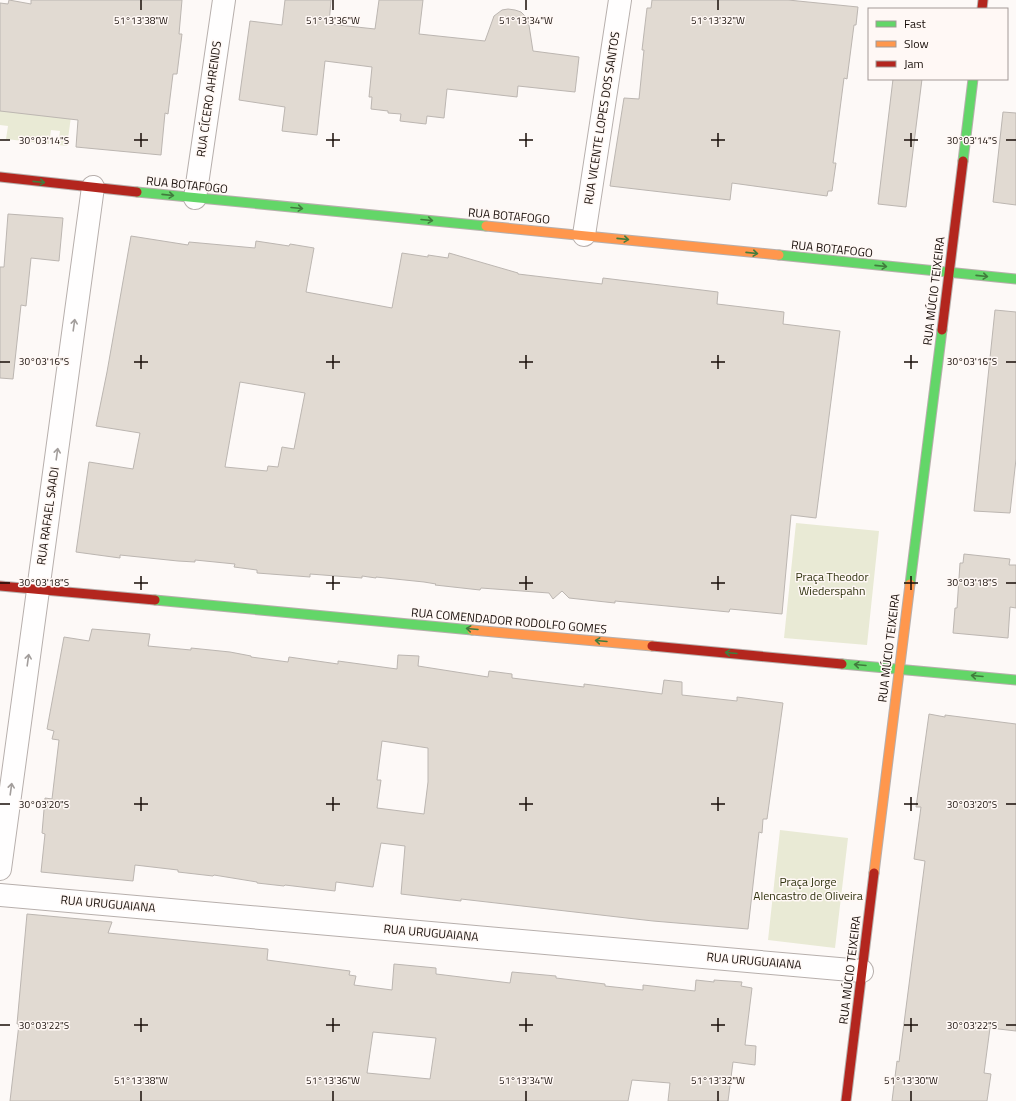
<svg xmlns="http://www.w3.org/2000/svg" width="1016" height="1101" font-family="'Titillium Web',sans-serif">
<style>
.green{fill:#e9ead5}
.building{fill:#e1dad2;stroke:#bcb6b1;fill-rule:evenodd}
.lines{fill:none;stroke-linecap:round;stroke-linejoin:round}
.street-casing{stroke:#b7afac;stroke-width:24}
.fast-casing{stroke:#b7afac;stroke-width:11}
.slow-casing{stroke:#b7afac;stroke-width:11}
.jam-casing{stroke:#b7afac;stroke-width:11}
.street{stroke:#fffefe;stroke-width:22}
.fast{stroke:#63d668;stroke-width:9}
.slow{stroke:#ff974d;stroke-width:9}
.jam{stroke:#b3261e;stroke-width:9}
.oneway{stroke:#417c3d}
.oneway2{stroke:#a39e9c}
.ticks{fill:none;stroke:#180e09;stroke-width:1.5}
.labels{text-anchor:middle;stroke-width:3;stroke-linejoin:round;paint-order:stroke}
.street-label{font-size:12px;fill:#180e09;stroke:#fff8f5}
.park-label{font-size:12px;fill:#30330f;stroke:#fff8f5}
.ticks-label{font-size:10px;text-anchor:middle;fill:#180e09;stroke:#fff8f5;stroke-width:3;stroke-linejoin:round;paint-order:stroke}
</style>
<rect width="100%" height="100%" fill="#fdf9f7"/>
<!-- green -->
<path class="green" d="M0,61L78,65L67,146L58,145L60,131L51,130L49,144L6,139L8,126L0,125Z
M796,523L879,531L867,645L784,638Z
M780,830L848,838L835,948L768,940Z"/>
<!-- building -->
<path class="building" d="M9,0L31,4V0H182L179,34H182L177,74H173L168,114L165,113L161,155L76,147L78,120L0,111V3L8,4Z
M285,0H331L329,24L375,29L379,0H423L419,34L485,41L494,16L502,10L508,9L515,10L521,12L528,19L533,51L579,57L575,92L518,86L517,97L447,89L444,118L427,116L426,124L400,121L401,114L388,113V111L371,109L372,97H369L372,67L325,61L317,135L282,131L285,107L239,100L250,21L282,25Z
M652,0H788L858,7L856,25H854L847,79L844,78L833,163H836L832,191H828L827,196L732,183L730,200L610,186L624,98L639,99L644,50H642L647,8H651Z
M893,79H922L906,207L878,204Z
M1003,112L1016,113V205L993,202Z
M8,214L63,218L59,261L31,258L26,306L21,305L13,379L0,378V267H4Z
M131,236L188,245L189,242L255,248L256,241L289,246L290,244L314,248L306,292L392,308L402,253L428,257V255L448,258L449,253L518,273V274L602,284L603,278L718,292L717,304L784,312L783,324L840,331L816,518L791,515L782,614L730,609L729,612L615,601V603L569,598L562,591L553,599L549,593L481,588L480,590L435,585L436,584L424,582L376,577V578L362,576V578L310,574V577L257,573V570L234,567L235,564L195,560V562L178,561L120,555V558L76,552L89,462L133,469L140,433L96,426L107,372ZM240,382L305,393L294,449L282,447L278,467L268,466L267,471L225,467Z
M995,310L1016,312V459L1010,513L974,511Z
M964,554L1010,559L1009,565H1016V608L1010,607L1008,638L953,633L955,608H957L960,563H963Z
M92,629L150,634L148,646L191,650V648L230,652L251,656V657L288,662L289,657L338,664V661L397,669L398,655L419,656L418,666L488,677L489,671L512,674V678L584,687V684L662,694L664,680L682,682V695L737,701V697L783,703L767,819H763L762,833L759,832L748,929L653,921L461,899V901L401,894L405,846L381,843L373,887L336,882L335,891L285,885L284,886L257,883V882L214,875L213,876L178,872V870L135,865L133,881L41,872L45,834L42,833L45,798L52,799L59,740L52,739L54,731L47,729L64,637L89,641ZM382,741L428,748V782L424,814L377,808L381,780H377Z
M929,714L945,717V715L1016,724V1031L990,1028L984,1073L991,1074L987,1101H892L897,1061L899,1062L925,861L914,859L921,807H916Z
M27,914L112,922L108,933L268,949L267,960L350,971L349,975L356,976L354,985L392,990L394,964L436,968V974L510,983L512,972L556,976V978L605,984V986L643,990V985L695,991L696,980L714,982V980L742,982L741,986L752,988L745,1045L756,1046L755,1065L733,1062L728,1101H668L670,1083L632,1080L628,1101H10L19,1024H17ZM373,1032L436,1038L430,1079L367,1073Z"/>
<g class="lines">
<defs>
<path id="street" d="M195,198L224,0
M584,235L620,0
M0,869L93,187
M0,895L862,971"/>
<path id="fast" d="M963,161L973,79
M137,192L486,226
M779,255L1016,279
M910,584L942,330
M155,600L472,630
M842,664L1016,680"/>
<path id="slow" d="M486,226L779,255
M472,630L652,646
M874,873L910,584"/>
<path id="jam" d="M982,9L983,0
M0,177L137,192
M942,330L963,161
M0,586L155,600
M652,646L842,664
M846,1101L874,873"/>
</defs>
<!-- street casing -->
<use href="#street" class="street-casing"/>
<!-- fast casing -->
<use href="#fast" class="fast-casing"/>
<!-- slow casing -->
<use href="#slow" class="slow-casing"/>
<!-- jam casing -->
<use href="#jam" class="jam-casing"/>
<!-- street -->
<use href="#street" class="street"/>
<!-- fast -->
<use href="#fast" class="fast"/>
<!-- slow -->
<use href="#slow" class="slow"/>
<!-- jam -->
<use href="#jam" class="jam"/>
</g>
<!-- one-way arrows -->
<defs><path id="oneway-shaft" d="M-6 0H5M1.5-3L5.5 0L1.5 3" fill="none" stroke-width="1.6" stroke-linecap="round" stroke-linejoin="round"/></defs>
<g class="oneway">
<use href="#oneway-shaft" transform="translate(39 182) rotate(6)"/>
<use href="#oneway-shaft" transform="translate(168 195) rotate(6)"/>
<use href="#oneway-shaft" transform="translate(297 208) rotate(5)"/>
<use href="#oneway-shaft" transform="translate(427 220) rotate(5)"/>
<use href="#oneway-shaft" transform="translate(623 239) rotate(6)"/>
<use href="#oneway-shaft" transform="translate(752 253) rotate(6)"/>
<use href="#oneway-shaft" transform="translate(881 266) rotate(6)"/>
<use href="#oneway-shaft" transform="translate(982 276) rotate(6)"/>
<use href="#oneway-shaft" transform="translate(472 629) rotate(-175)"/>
<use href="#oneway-shaft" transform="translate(601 641) rotate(-175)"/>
<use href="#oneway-shaft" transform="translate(731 653) rotate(-175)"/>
<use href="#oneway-shaft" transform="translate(860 665) rotate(-175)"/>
<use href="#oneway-shaft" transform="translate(977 676) rotate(-175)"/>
</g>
<g class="oneway2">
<use href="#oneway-shaft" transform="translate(74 325) rotate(-82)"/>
<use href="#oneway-shaft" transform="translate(57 454) rotate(-82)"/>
<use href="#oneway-shaft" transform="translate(28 660) rotate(-82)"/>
<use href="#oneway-shaft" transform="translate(11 789) rotate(-82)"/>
</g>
<!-- ticks -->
<path class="ticks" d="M141,0V10M333,0V10M526,0V10M718,0V10M141,133V147M333,133V147M526,133V147M718,133V147M911,133V147M0,140H10M134,140H148M326,140H340M519,140H533M711,140H725M904,140H918M1006,140H1016M141,355V369M333,355V369M526,355V369M718,355V369M911,355V369M0,362H10M134,362H148M326,362H340M519,362H533M711,362H725M904,362H918M1006,362H1016M141,576V590M333,576V590M526,576V590M718,576V590M911,576V590M0,583H10M134,583H148M326,583H340M519,583H533M711,583H725M904,583H918M1006,583H1016M141,797V811M333,797V811M526,797V811M718,797V811M911,797V811M0,804H10M134,804H148M326,804H340M519,804H533M711,804H725M904,804H918M1006,804H1016M141,1018V1032M333,1018V1032M526,1018V1032M718,1018V1032M911,1018V1032M0,1025H10M134,1025H148M326,1025H340M519,1025H533M711,1025H725M904,1025H918M1006,1025H1016M141,1091V1101M333,1091V1101M526,1091V1101M718,1091V1101M911,1091V1101"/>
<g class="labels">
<!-- street labels -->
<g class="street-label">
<text transform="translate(209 99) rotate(-82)" y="4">RUA CÍCERO AHRENDS</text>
<text transform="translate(602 118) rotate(-81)" y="4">RUA VICENTE LOPES DOS SANTOS</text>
<text transform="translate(187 185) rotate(6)" y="4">RUA BOTAFOGO</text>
<text transform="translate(509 216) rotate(5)" y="4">RUA BOTAFOGO</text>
<text transform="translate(832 249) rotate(6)" y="4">RUA BOTAFOGO</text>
<text transform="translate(934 291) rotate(-83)" y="4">RUA MÚCIO TEIXEIRA</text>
<text transform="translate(48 516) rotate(-82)" y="4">RUA RAFAEL SAADI</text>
<text transform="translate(509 621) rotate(5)" y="4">RUA COMENDADOR RODOLFO GOMES</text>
<text transform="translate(889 648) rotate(-83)" y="4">RUA MÚCIO TEIXEIRA</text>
<text transform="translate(108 904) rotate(5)" y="4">RUA URUGUAIANA</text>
<text transform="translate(431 933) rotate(5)" y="4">RUA URUGUAIANA</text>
<text transform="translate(754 961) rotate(5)" y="4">RUA URUGUAIANA</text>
<text transform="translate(850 970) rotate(-83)" y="4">RUA MÚCIO TEIXEIRA</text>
</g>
<!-- park labels -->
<g class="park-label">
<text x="832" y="581">Praça Theodor<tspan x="832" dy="14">Wiederspahn</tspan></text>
<text x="808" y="886">Praça Jorge<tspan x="808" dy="14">Alencastro de Oliveira</tspan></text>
</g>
</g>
<g class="ticks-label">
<text x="141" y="24">51°13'38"W</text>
<text x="333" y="24">51°13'36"W</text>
<text x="526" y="24">51°13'34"W</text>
<text x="718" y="24">51°13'32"W</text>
<text x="44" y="144">30°03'14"S</text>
<text x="972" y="144">30°03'14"S</text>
<text x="44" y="365">30°03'16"S</text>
<text x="972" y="365">30°03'16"S</text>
<text x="44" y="586">30°03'18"S</text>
<text x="972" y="586">30°03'18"S</text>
<text x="44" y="808">30°03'20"S</text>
<text x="972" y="808">30°03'20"S</text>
<text x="44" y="1029">30°03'22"S</text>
<text x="972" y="1029">30°03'22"S</text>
<text x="141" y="1084">51°13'38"W</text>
<text x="333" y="1084">51°13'36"W</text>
<text x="526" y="1084">51°13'34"W</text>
<text x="718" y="1084">51°13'32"W</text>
<text x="911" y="1084">51°13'30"W</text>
</g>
<!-- legend -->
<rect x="868" y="8" width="140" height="72" fill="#fff8f5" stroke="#a39a97"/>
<rect x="876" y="21" width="20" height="6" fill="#63d668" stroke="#a39a97"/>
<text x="904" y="28" font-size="12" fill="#180e09">Fast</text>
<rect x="876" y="41" width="20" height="6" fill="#ff974d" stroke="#a39a97"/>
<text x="904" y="48" font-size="12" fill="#180e09">Slow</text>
<rect x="876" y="61" width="20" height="6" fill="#b3261e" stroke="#a39a97"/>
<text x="904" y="68" font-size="12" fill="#180e09">Jam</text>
</svg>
